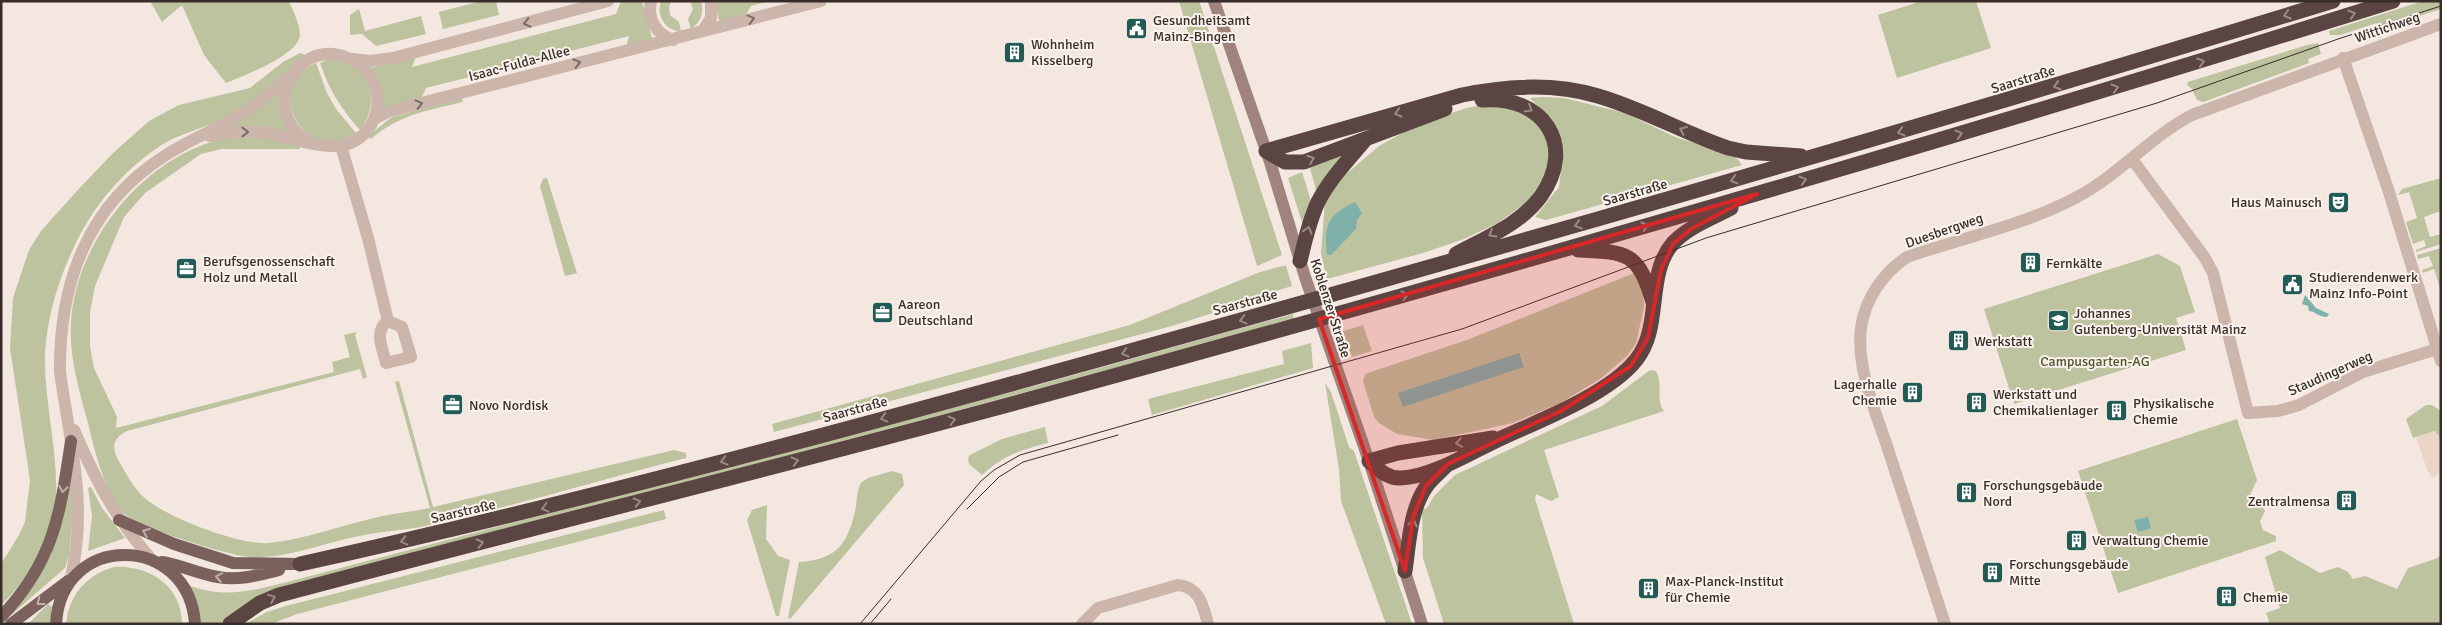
<svg xmlns="http://www.w3.org/2000/svg" width="2442" height="625" font-family="Signika,sans-serif">
<style>
.green{fill:#bdc29f}
.plaza{fill:#ebd5c7}
.water{fill:#7fb0aa}
.lines{fill:none;stroke-linecap:round;stroke-linejoin:round}
.street{stroke:#ccb5ab;stroke-width:12}
.secondary{stroke:#9f837c;stroke-width:12}
.primary{stroke:#7b615c;stroke-width:12}
.highway{stroke:#5a4542;stroke-width:15}
.tram{stroke:#392d2a;stroke-width:1}
.oneway{stroke:#9a8a86}
.oneway2{stroke:#7b6a64}
.oneway3{stroke:#c1b1ab}
.marked{fill:#d62828;fill-opacity:0.2;stroke:#d62828;stroke-width:4;stroke-linejoin:round}
.labels{text-anchor:middle;stroke-width:4;stroke-linejoin:round;paint-order:stroke}
.poi-label{font-size:14px;fill:#392d2a;stroke:#faf2ec;text-anchor:start}
.street-label{font-size:14px;fill:#392d2a;stroke:#faf2ec}
.park-label{font-size:14px;fill:#50582e;stroke:#faf2ec}
</style>
<rect width="100%" height="100%" fill="#f3e7e0"/>
<!-- green -->
<path class="green" d="M150,1H289C293,11 300,24 300,35C299,55 243,76 226,83L204,55L182,5L162,22Z
M481,1H496L499,15L443,29L439,12Z
M621,1H642L653,41L626,47L629,36L426,88L420,101L382,109L371,68L417,54L412,67L616,14Z
M661,1H672L669,6L670,15L679,22L681,32C665,30 656,17 661,1Z
M690,1H701C704,13 701,22 691,29L688,19L693,9Z
M714,1H770L751,6L745,16L720,24Z
M1179,1H1199L1282,255L1257,266Z
M1922,1H1976L1991,48L1897,78L1878,15Z
M2423,1H2441V9L2379,29L2377,23L2340,35H2330L2329,31Z
M359,9L365,31L421,16L426,34L376,46L362,34L350,35V15Z
M2318,43L2321,54L2308,59L2309,63L2203,102L2197,100L2192,89L2187,85L2188,82L2307,45Z
M300,53L306,55C287,69 272,89 252,102C243,108 233,114 223,119C206,127 187,132 170,140C143,155 116,181 98,206C69,245 45,311 45,361C45,406 58,451 56,496C54,535 29,579 1,605V564L19,535L25,522L30,480L10,348L13,298L29,250L41,231L75,193L112,154L149,121L179,105L250,88L283,62Z
M329,59C336,61 346,62 352,66C376,81 375,107 362,128L359,129C341,108 329,90 320,63Z
M316,63L327,93L336,109L356,133C303,168 261,85 316,63Z
M280,92L291,133L231,129V126Z
M1543,97L1564,98L1625,113L1675,137L1734,155L1742,165L1546,220L1535,217L1559,187L1563,155L1553,123L1530,98Z
M462,98L463,102C427,111 400,114 371,139L368,136L392,117Z
M1489,104L1524,112L1542,128L1547,140L1549,169L1529,200L1498,223L1464,239L1423,253L1327,279L1321,254L1325,201L1345,175L1379,146L1415,126L1466,108Z
M262,137L300,146V149H221L201,154L145,193L124,217L95,286L90,312V347L94,368L117,417L116,428L334,372L332,362L350,357L344,335L357,332L355,335L367,377L363,379L360,369L127,431C109,440 113,451 121,465C128,477 135,490 146,499C168,518 241,546 270,543C305,539 340,526 374,518C393,513 412,512 430,508L395,382L399,381L433,507L674,450L686,453V458C599,480 512,507 425,526C402,531 378,531 355,537C321,544 285,559 250,557C230,556 141,528 127,516C105,496 95,452 88,423C79,390 69,357 71,322C76,244 138,164 214,141C229,137 246,138 262,137Z
M1348,153L1317,194L1310,168Z
M1302,172L1312,204L1303,225L1288,178Z
M547,178L577,273L565,276L540,186L543,179Z
M2441,178V211L2424,217L2430,237L2441,234V244L2416,252V250L2426,246L2424,240L2413,244L2406,222L2417,218L2409,192L2398,195L2402,189Z
M2441,248V291L2434,269L2423,273L2422,270L2433,266L2429,256L2418,259L2417,255Z
M2158,254L2180,266L2195,312L2176,318L2186,350L2014,404L1984,309Z
M1282,266H1286L1292,286L1266,294V296L1172,326L774,432L772,424L1130,325L1260,272Z
M1637,272L1643,288L1644,307L1636,343L1627,356L1600,379L1560,403L1513,423L1434,440L1397,434L1379,423L1374,417L1363,381L1365,374L1467,340Z
M1293,314L1294,319C961,411 626,499 291,584L255,599L220,624H198L190,586C228,599 254,590 291,581L1038,385Z
M1363,325L1372,351L1352,357L1343,331Z
M1311,343L1313,368L1152,415L1148,399L1284,364L1282,351Z
M1650,370L1656,371C1664,386 1655,399 1664,411L1544,450L1559,497L1551,501L1536,494L1535,499L1574,624H1444L1423,558L1422,510L1427,508L1434,496L1455,475L1602,406Z
M1325,383L1331,392L1349,447L1354,451L1412,624H1386L1341,501L1339,469Z
M2426,405H2432L2441,411V439L2435,431L2413,438L2406,419Z
M2237,419L2257,480L2248,499L2263,507L2265,511L2260,521L2263,530L2276,536V541L2118,593L2078,471Z
M1045,427L1048,443C1022,449 1001,457 982,475L969,464L968,458L970,455L1002,439Z
M892,471L902,474L904,485L790,619L788,618L799,562C838,560 849,542 856,506C857,498 857,490 861,483L868,478Z
M66,476L75,493L69,555L65,568L10,616L36,582L51,555Z
M91,487L102,508L125,538L88,551L92,516L88,488Z
M767,505L766,539L778,556L790,560L779,616H776L747,520L752,510Z
M664,510L666,519L297,614L271,624H245L267,612L286,606Z
M2280,550L2320,573L2338,567L2348,572L2353,579L2365,576L2397,589L2408,568L2438,558L2441,553V624H2270L2266,613L2280,608L2265,557Z
M114,567C149,565 182,586 182,624H66C69,595 86,575 114,567Z
M48,604L52,607L50,624H28Z"/>
<!-- plaza -->
<path class="plaza" d="M2435,431L2441,439V472L2433,478L2428,472L2416,437Z"/>
<!-- water -->
<path class="water" d="M1355,202L1362,213L1357,220L1356,229L1331,255H1327C1324,225 1327,215 1355,202Z
M2305,295L2316,308L2329,314L2327,317C2319,317 2316,312 2309,311L2308,306L2302,304Z
M1519,353L1524,367L1403,407L1398,393Z
M2148,517L2151,528L2138,532L2134,520Z"/>
<g class="lines">
<!-- street -->
<path class="street" d="M651,1C647,19 656,34 673,40
M703,31L711,18V1
M2343,58L2388,189L2441,361
M353,59L370,61L393,58L608,1
M374,119L390,111L821,1
M209,136C228,133 247,130 266,133C301,138 347,164 371,125C379,111 379,95 373,81C368,70 359,62 348,58C293,35 257,116 312,143
M341,146L368,238L388,321
M2132,159L2205,258L2213,273L2248,413L2278,411L2299,405L2363,372L2437,349
M388,321L402,327L411,357L386,363C383,349 373,331 388,321Z
M74,430C96,481 114,516 151,559
M71,577C88,504 70,444 60,372C59,283 88,204 166,155C192,138 221,128 246,111C262,101 276,87 291,76
M1082,624L1098,608L1178,585C1200,587 1203,606 1208,624
M1945,624C1926,564 1906,505 1887,446C1875,410 1856,367 1861,328C1865,299 1883,273 1907,257C1961,238 2028,224 2077,197C2119,175 2150,137 2192,115L2441,24"/>
<!-- secondary -->
<path class="secondary" d="M1214,1L1270,162L1305,277L1369,461L1422,624"/>
<!-- primary -->
<path class="primary" d="M119,520L174,544L233,563L300,564
M162,562C181,565 199,574 218,577C238,581 259,575 279,570
M1,617C54,561 60,515 71,441
M11,624L68,581
M56,624C61,531 189,533 195,624"/>
<!-- highway -->
<path class="highway" d="M1266,151L1462,95C1505,86 1555,83 1598,96C1643,109 1684,133 1728,148L1746,152L1801,156
M1266,151L1285,162H1304L1445,109
M1578,250C1628,252 1638,252 1653,302
M1456,254C1485,238 1521,224 1541,196C1577,145 1543,95 1482,100
M1300,261C1305,241 1309,221 1318,202C1329,180 1349,159 1365,140
M1369,461C1378,469 1388,479 1401,478C1433,477 1476,449 1506,436C1544,419 1610,393 1636,360C1663,327 1645,275 1673,243C1688,227 1712,218 1731,208
M1369,461L1398,453L1493,438
M300,564C594,499 884,420 1173,339C1561,231 1948,119 2333,1
M1405,571C1409,544 1410,510 1426,487C1431,479 1439,473 1446,466
M230,624L260,603L279,595C534,527 792,464 1048,394C1498,271 1947,141 2393,1"/>
<!-- tram -->
<path class="tram" d="M967,509L999,477L1023,462L1118,435
M860,624L981,481L994,470L1020,455L1462,329L1706,238L2157,103L2341,38L2441,6
M870,624L891,599"/>
</g>
<!-- one-way arrows -->
<defs><path id="oneway-chevron" d="M-2-3.5L2.5 0L-2 3.5" fill="none" stroke-width="1.6" stroke-linecap="round" stroke-linejoin="round" transform="scale(1.25)"/></defs>
<g class="oneway">
<use href="#oneway-chevron" transform="translate(2352 14) rotate(-17)"/>
<use href="#oneway-chevron" transform="translate(2287 15) rotate(163)"/>
<use href="#oneway-chevron" transform="translate(2201 62) rotate(-17)"/>
<use href="#oneway-chevron" transform="translate(2057 86) rotate(163)"/>
<use href="#oneway-chevron" transform="translate(2115 88) rotate(-16)"/>
<use href="#oneway-chevron" transform="translate(1529 109) rotate(31)"/>
<use href="#oneway-chevron" transform="translate(1398 113) rotate(164)"/>
<use href="#oneway-chevron" transform="translate(1683 130) rotate(-156)"/>
<use href="#oneway-chevron" transform="translate(1901 132) rotate(164)"/>
<use href="#oneway-chevron" transform="translate(1959 134) rotate(-16)"/>
<use href="#oneway-chevron" transform="translate(1311 159) rotate(-20)"/>
<use href="#oneway-chevron" transform="translate(1734 180) rotate(164)"/>
<use href="#oneway-chevron" transform="translate(1803 180) rotate(-16)"/>
<use href="#oneway-chevron" transform="translate(1578 225) rotate(164)"/>
<use href="#oneway-chevron" transform="translate(1645 226) rotate(-16)"/>
<use href="#oneway-chevron" transform="translate(1308 230) rotate(-73)"/>
<use href="#oneway-chevron" transform="translate(1492 234) rotate(149)"/>
<use href="#oneway-chevron" transform="translate(1405 295) rotate(-16)"/>
<use href="#oneway-chevron" transform="translate(1243 320) rotate(165)"/>
<use href="#oneway-chevron" transform="translate(1125 353) rotate(164)"/>
<use href="#oneway-chevron" transform="translate(884 418) rotate(165)"/>
<use href="#oneway-chevron" transform="translate(952 420) rotate(-15)"/>
<use href="#oneway-chevron" transform="translate(1459 443) rotate(171)"/>
<use href="#oneway-chevron" transform="translate(724 461) rotate(165)"/>
<use href="#oneway-chevron" transform="translate(795 461) rotate(-15)"/>
<use href="#oneway-chevron" transform="translate(637 502) rotate(-15)"/>
<use href="#oneway-chevron" transform="translate(545 508) rotate(166)"/>
<use href="#oneway-chevron" transform="translate(1413 523) rotate(-77)"/>
<use href="#oneway-chevron" transform="translate(404 541) rotate(167)"/>
<use href="#oneway-chevron" transform="translate(480 543) rotate(-14)"/>
<use href="#oneway-chevron" transform="translate(272 598) rotate(-22)"/>
</g>
<g class="oneway2">
<use href="#oneway-chevron" transform="translate(751 19) rotate(-15)"/>
<use href="#oneway-chevron" transform="translate(527 23) rotate(166)"/>
<use href="#oneway-chevron" transform="translate(577 63) rotate(-15)"/>
<use href="#oneway-chevron" transform="translate(419 104) rotate(-14)"/>
<use href="#oneway-chevron" transform="translate(245 132)"/>
</g>
<g class="oneway3">
<use href="#oneway-chevron" transform="translate(63 489) rotate(100)"/>
<use href="#oneway-chevron" transform="translate(146 532) rotate(-158)"/>
<use href="#oneway-chevron" transform="translate(219 577) rotate(-169)"/>
<use href="#oneway-chevron" transform="translate(40 602) rotate(143)"/>
</g>
<!-- marked area -->
<path class="marked" d="M1757,194L1691,229L1673,244L1661,270L1648,338L1631,366L1561,411L1448,464L1426,486L1413,518L1405,571L1319,319Z"/>
<!-- icons -->
<defs>
<symbol id="civic-square" viewBox="-11 -11 22 22"><rect x="-9" y="-9" width="18" height="18" rx="4" fill="#205b55" stroke="#faf2ec"/><path d="M-.6-6.5H3V-4.5H.6V-3L4-1V1h2V6H-6V1h2V-1L-.6-3ZM-1.2 2.5V6h2.4V2.5Z" fill="#fff"/></symbol>
<symbol id="building-square" viewBox="-11 -11 22 22"><rect x="-9" y="-9" width="18" height="18" rx="4" fill="#205b55" stroke="#faf2ec"/><path d="M-4-6H4V6H1V3H-1V6H-4ZM-2.5-4.3h1.7v1.8h-1.7ZM.8-4.3h1.7v1.8H.8ZM-2.5-1h1.7V.8h-1.7ZM.8-1h1.7V.8H.8Z" fill="#fff"/></symbol>
<symbol id="theatre-square" viewBox="-11 -11 22 22"><rect x="-9" y="-9" width="18" height="18" rx="4" fill="#205b55" stroke="#faf2ec"/><path d="M-5-5.5Q0-4 5-5.5V0Q5 5 0 6Q-5 5-5 0ZM-3.3-2.5H-1v1.5H-3.3ZM1-2.5H3.3v1.5H1ZM-2.8 1Q0 5.5 2.8 1Z" fill="#fff"/></symbol>
<symbol id="office-square" viewBox="-11 -11 22 22"><rect x="-9" y="-9" width="18" height="18" rx="4" fill="#205b55" stroke="#faf2ec"/><path d="M-6-3h4V-5.5h4V-3h4V5H-6ZM-1-4.5V-3h2v-1.5ZM-6 0V1H6V0Z" fill="#fff"/></symbol>
<symbol id="university-square" viewBox="-11 -11 22 22"><rect x="-9" y="-9" width="18" height="18" rx="4" fill="#205b55" stroke="#faf2ec"/><path d="M0-5L7-2L0 1L-7-2ZM-4 1L0 2.5L4 1V4Q0 6-4 4Z" fill="#fff"/></symbol>
</defs>
<g fill-rule="evenodd">
<use href="#civic-square" x="1124" y="16" width="25" height="25"/>
<use href="#building-square" x="1002" y="40" width="25" height="25"/>
<use href="#theatre-square" x="2326" y="190" width="25" height="25"/>
<use href="#building-square" x="2018" y="250" width="25" height="25"/>
<use href="#office-square" x="174" y="256" width="25" height="25"/>
<use href="#civic-square" x="2280" y="272" width="25" height="25"/>
<use href="#office-square" x="870" y="300" width="25" height="25"/>
<use href="#university-square" x="2046" y="308" width="25" height="25"/>
<use href="#building-square" x="1946" y="328" width="25" height="25"/>
<use href="#building-square" x="1900" y="380" width="25" height="25"/>
<use href="#building-square" x="1964" y="390" width="25" height="25"/>
<use href="#office-square" x="440" y="392" width="25" height="25"/>
<use href="#building-square" x="2104" y="398" width="25" height="25"/>
<use href="#building-square" x="1954" y="480" width="25" height="25"/>
<use href="#building-square" x="2334" y="488" width="25" height="25"/>
<use href="#building-square" x="2064" y="528" width="25" height="25"/>
<use href="#building-square" x="1980" y="560" width="25" height="25"/>
<use href="#building-square" x="1636" y="576" width="25" height="25"/>
<use href="#building-square" x="2214" y="584" width="25" height="25"/>
</g>
<g class="labels">
<!-- poi labels -->
<g class="poi-label">
<text x="1153" y="25">Gesundheitsamt<tspan x="1153" dy="16">Mainz-Bingen</tspan></text>
<text x="1031" y="49">Wohnheim<tspan x="1031" dy="16">Kisselberg</tspan></text>
<text x="2322" y="207" text-anchor="end">Haus Mainusch</text>
<text x="203" y="266">Berufsgenossenschaft<tspan x="203" dy="16">Holz und Metall</tspan></text>
<text x="2046" y="268">Fernkälte</text>
<text x="2309" y="282">Studierendenwerk<tspan x="2309" dy="16">Mainz Info-Point</tspan></text>
<text x="898" y="309">Aareon<tspan x="898" dy="16">Deutschland</tspan></text>
<text x="2074" y="318">Johannes<tspan x="2074" dy="16">Gutenberg-Universität Mainz</tspan></text>
<text x="1974" y="346">Werkstatt</text>
<text x="1897" y="389" text-anchor="end">Lagerhalle<tspan x="1897" dy="16">Chemie</tspan></text>
<text x="1993" y="399">Werkstatt und<tspan x="1993" dy="16">Chemikalienlager</tspan></text>
<text x="2133" y="408">Physikalische<tspan x="2133" dy="16">Chemie</tspan></text>
<text x="469" y="410">Novo Nordisk</text>
<text x="1983" y="490">Forschungsgebäude<tspan x="1983" dy="16">Nord</tspan></text>
<text x="2330" y="506" text-anchor="end">Zentralmensa</text>
<text x="2092" y="545">Verwaltung Chemie</text>
<text x="2009" y="569">Forschungsgebäude<tspan x="2009" dy="16">Mitte</tspan></text>
<text x="1665" y="586">Max-Planck-Institut<tspan x="1665" dy="16">für Chemie</tspan></text>
<text x="2243" y="602">Chemie</text>
</g>
<!-- street labels -->
<g class="street-label">
<text transform="translate(2387 27) rotate(-19)" y="5">Wittichweg</text>
<text transform="translate(519 63) rotate(-15)" y="5">Isaac-Fulda-Allee</text>
<text transform="translate(2023 79) rotate(-17)" y="5">Saarstraße</text>
<text transform="translate(1635 192) rotate(-16)" y="5">Saarstraße</text>
<text transform="translate(1944 230) rotate(-19)" y="5">Duesbergweg</text>
<text transform="translate(1245 302) rotate(-15)" y="5">Saarstraße</text>
<text transform="translate(1331 308) rotate(72)" y="5">Koblenzer Straße</text>
<text transform="translate(2330 373) rotate(-24)" y="5">Staudingerweg</text>
<text transform="translate(855 409) rotate(-15)" y="5">Saarstraße</text>
<text transform="translate(463 511) rotate(-13)" y="5">Saarstraße</text>
</g>
<!-- park labels -->
<g class="park-label">
<text x="2095" y="366">Campusgarten-AG</text>
</g>
</g>
<!-- border -->
<rect width="2442" height="625" fill="none" stroke="#392d2a" stroke-width="5"/>
</svg>
